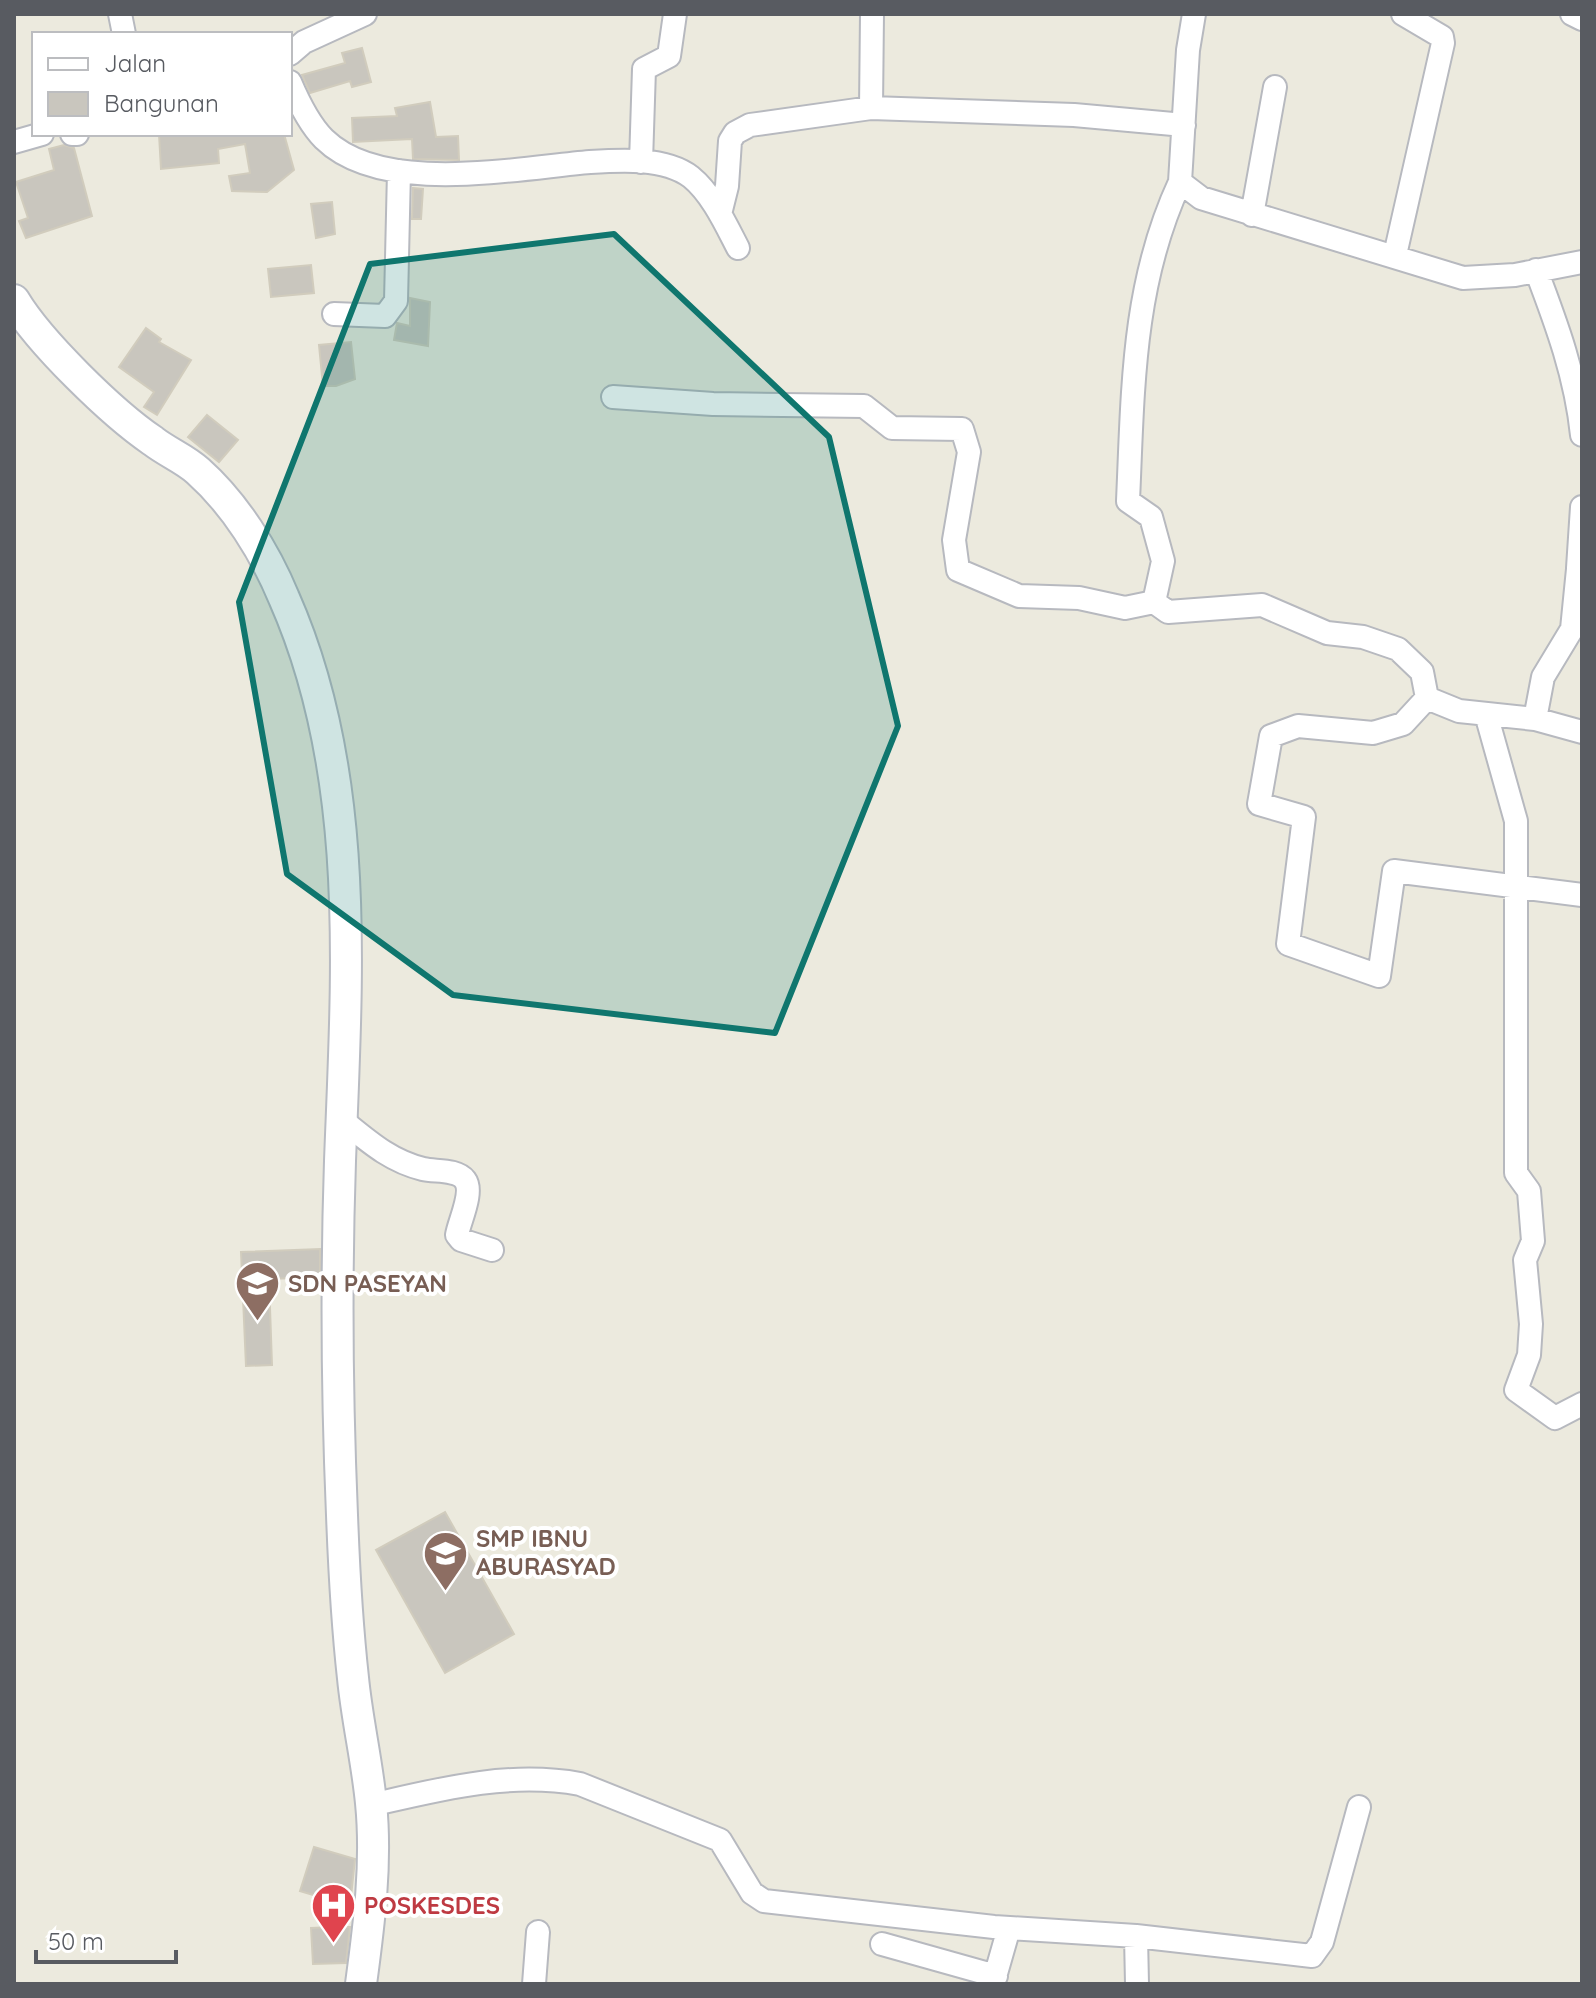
<svg xmlns="http://www.w3.org/2000/svg" width="1596" height="1998" font-family="Quicksand,sans-serif">
<style>
.building{fill:#c9c6be;stroke:#d1ccbd;stroke-width:2}
.lines{fill:none;stroke-linecap:round;stroke-linejoin:round}
.street-casing{stroke:#b7b9bf;stroke-width:26}
.secondary-casing{stroke:#b8bbc2;stroke-width:34}
.street{stroke:#fff;stroke-width:22}
.secondary{stroke:#fff;stroke-width:30}
.marked{fill:#0f766e;fill-opacity:0.2;stroke:#0f766e;stroke-width:6;stroke-linejoin:round}
.labels{text-anchor:middle;stroke-width:8;stroke-linejoin:round;paint-order:stroke}
.education-label{font-size:24px;font-weight:bold;fill:#785e54;stroke:#fff;text-anchor:start}
.health-label{font-size:24px;font-weight:bold;fill:#be3a42;stroke:#fff;text-anchor:start}
</style>
<rect width="100%" height="100%" fill="#eceade"/>
<!-- building -->
<path class="building" d="M362,48L371,82L352,87L350,81L310,93L302,75L345,63L342,53Z
M430,102L436,137L458,136L459,160L413,159L412,139L353,142L352,118L397,116L395,108Z
M159,134H284L294,170L267,192L232,191L229,176L250,173L245,144L218,149L219,163L161,169Z
M64,145L74,148L92,216L26,238L19,221L28,218L16,182L54,170L49,149Z
M413,188L423,189L421,219H412Z
M332,202L335,234L316,238L311,204Z
M311,265L314,293L271,297L268,269Z
M410,298L430,302L428,346L394,340L397,323L410,326Z
M146,328L161,339L159,342L191,360L157,415L144,407L154,392L119,367Z
M351,342L355,379L336,386H323L319,345Z
M207,415L238,440L219,462L188,437Z
M320,1249V1277L269,1279L272,1365L246,1366L241,1252Z
M445,1512L514,1634L445,1673L376,1550Z
M314,1847L355,1859L350,1906L300,1891Z
M334,1927H350L346,1963L313,1964L311,1928Z"/>
<g class="lines">
<defs>
<path id="street" d="M120,14L124,34
M1194,14L1188,50L1180,182L1201,198L1463,278L1515,275L1582,262
M1572,14L1582,19
M290,54L304,42L365,14
M290,82C298,101 309,124 324,139C382,196 517,168 590,162C620,160 665,157 691,177C712,194 726,225 738,248
M871,108L872,14
M72,134H77
M14,142L42,134
M641,162L644,69L669,56L675,14
M1180,182C1132,285 1133,390 1128,501L1151,517L1163,561L1154,602L1168,612L1262,605L1327,633L1363,637L1398,649L1422,672L1427,698L1459,711L1535,719
M720,214L727,186L730,141L735,133L750,125L871,108L1074,115L1184,125
M1252,215L1275,87
M1395,255L1443,43L1442,37L1403,14
M1536,270C1557,325 1576,377 1582,435
M334,314L385,316L396,301L399,171
M613,397L713,404L864,406L892,428L962,429L969,452L954,540L958,570L1019,596L1079,598L1125,608L1154,602
M1582,507L1578,568L1582,572
M1578,569L1572,629L1543,677L1535,719L1582,732
M1427,698L1403,724L1373,733L1298,726L1271,736L1259,804L1304,817L1288,944L1379,976L1394,871L1582,895
M1486,714L1516,821V1173L1529,1191L1533,1241L1525,1260L1531,1324L1529,1355L1516,1390L1555,1418L1582,1404
M342,1120C368,1141 390,1161 423,1169C435,1172 457,1169 465,1180C474,1192 459,1222 457,1235L461,1240L492,1250
M371,1805C440,1789 509,1771 580,1784L720,1840L752,1893L764,1901L994,1927L1136,1936L1312,1956L1322,1942L1359,1807
M1136,1936L1137,1984
M882,1944L996,1976
M534,1984L538,1932
M993,1984L1009,1928"/>
<path id="secondary" d="M14,300C39,342 112,413 153,441C167,452 185,459 198,471C235,504 265,552 284,598C362,774 347,974 340,1161C336,1279 337,1397 342,1515C344,1569 347,1624 353,1678C357,1720 367,1761 371,1803C377,1863 369,1925 361,1984"/>
</defs>
<!-- street casing -->
<use href="#street" class="street-casing"/>
<!-- secondary casing -->
<use href="#secondary" class="secondary-casing"/>
<!-- street -->
<use href="#street" class="street"/>
<!-- secondary -->
<use href="#secondary" class="secondary"/>
</g>
<!-- marked area -->
<path class="marked" d="M614,234L829,437L898,726L775,1033L453,995L287,874L239,602L370,264Z"/>
<!-- icons -->
<defs>
<symbol id="school-pin" viewBox="-11 -11 22 30"><path d="M0 17L-7.5 6A9.5 9.5 0 1 1 7.5 6Z" fill="#8d6e63" stroke="#fff"/><path d="M0-5L7-2L0 1L-7-2ZM-4 1L0 2.5L4 1V4Q0 6-4 4Z" fill="#fff"/></symbol>
<symbol id="hospital-pin" viewBox="-11 -11 22 30"><path d="M0 17L-7.5 6A9.5 9.5 0 1 1 7.5 6Z" fill="#e0444e" stroke="#fff"/><path d="M-5-5h3v3.5h4V-5h3V5h-3V1.5h-4V5h-3Z" fill="#fff"/></symbol>
</defs>
<g fill-rule="evenodd">
<use href="#school-pin" x="232" y="1258" width="51" height="69"/>
<use href="#school-pin" x="420" y="1528" width="51" height="69"/>
<use href="#hospital-pin" x="308" y="1880" width="51" height="69"/>
</g>
<g class="labels">
<!-- education labels -->
<g class="education-label">
<text x="288" y="1292">SDN PASEYAN</text>
<text x="476" y="1547">SMP IBNU<tspan x="476" dy="28">ABURASYAD</tspan></text>
</g>
<!-- health labels -->
<g class="health-label">
<text x="364" y="1914">POSKESDES</text>
</g>
</g>
<!-- border -->
<rect width="1596" height="1998" fill="none" stroke="#585b61" stroke-width="32"/>
<!-- legend -->
<rect x="32" y="32" width="260" height="104" fill="#ffffff" stroke="#bcbdc0" stroke-width="2"/>
<rect x="48" y="58" width="40" height="12" fill="#ffffff" stroke="#bcbdc0" stroke-width="2"/>
<text x="104" y="72" font-size="24" fill="#585b61">Jalan</text>
<rect x="48" y="92" width="40" height="24" fill="#c9c6be" stroke="#bcbdc0" stroke-width="2"/>
<text x="104" y="112" font-size="24" fill="#585b61">Bangunan</text>
<!-- scale -->
<path d="M36 1950v12h140v-12" fill="none" stroke="#585b61" stroke-width="4"/>
<text x="48" y="1950" font-size="24" fill="#585b61" stroke="#ffffff" stroke-width="6" paint-order="stroke">50 m</text>
</svg>
